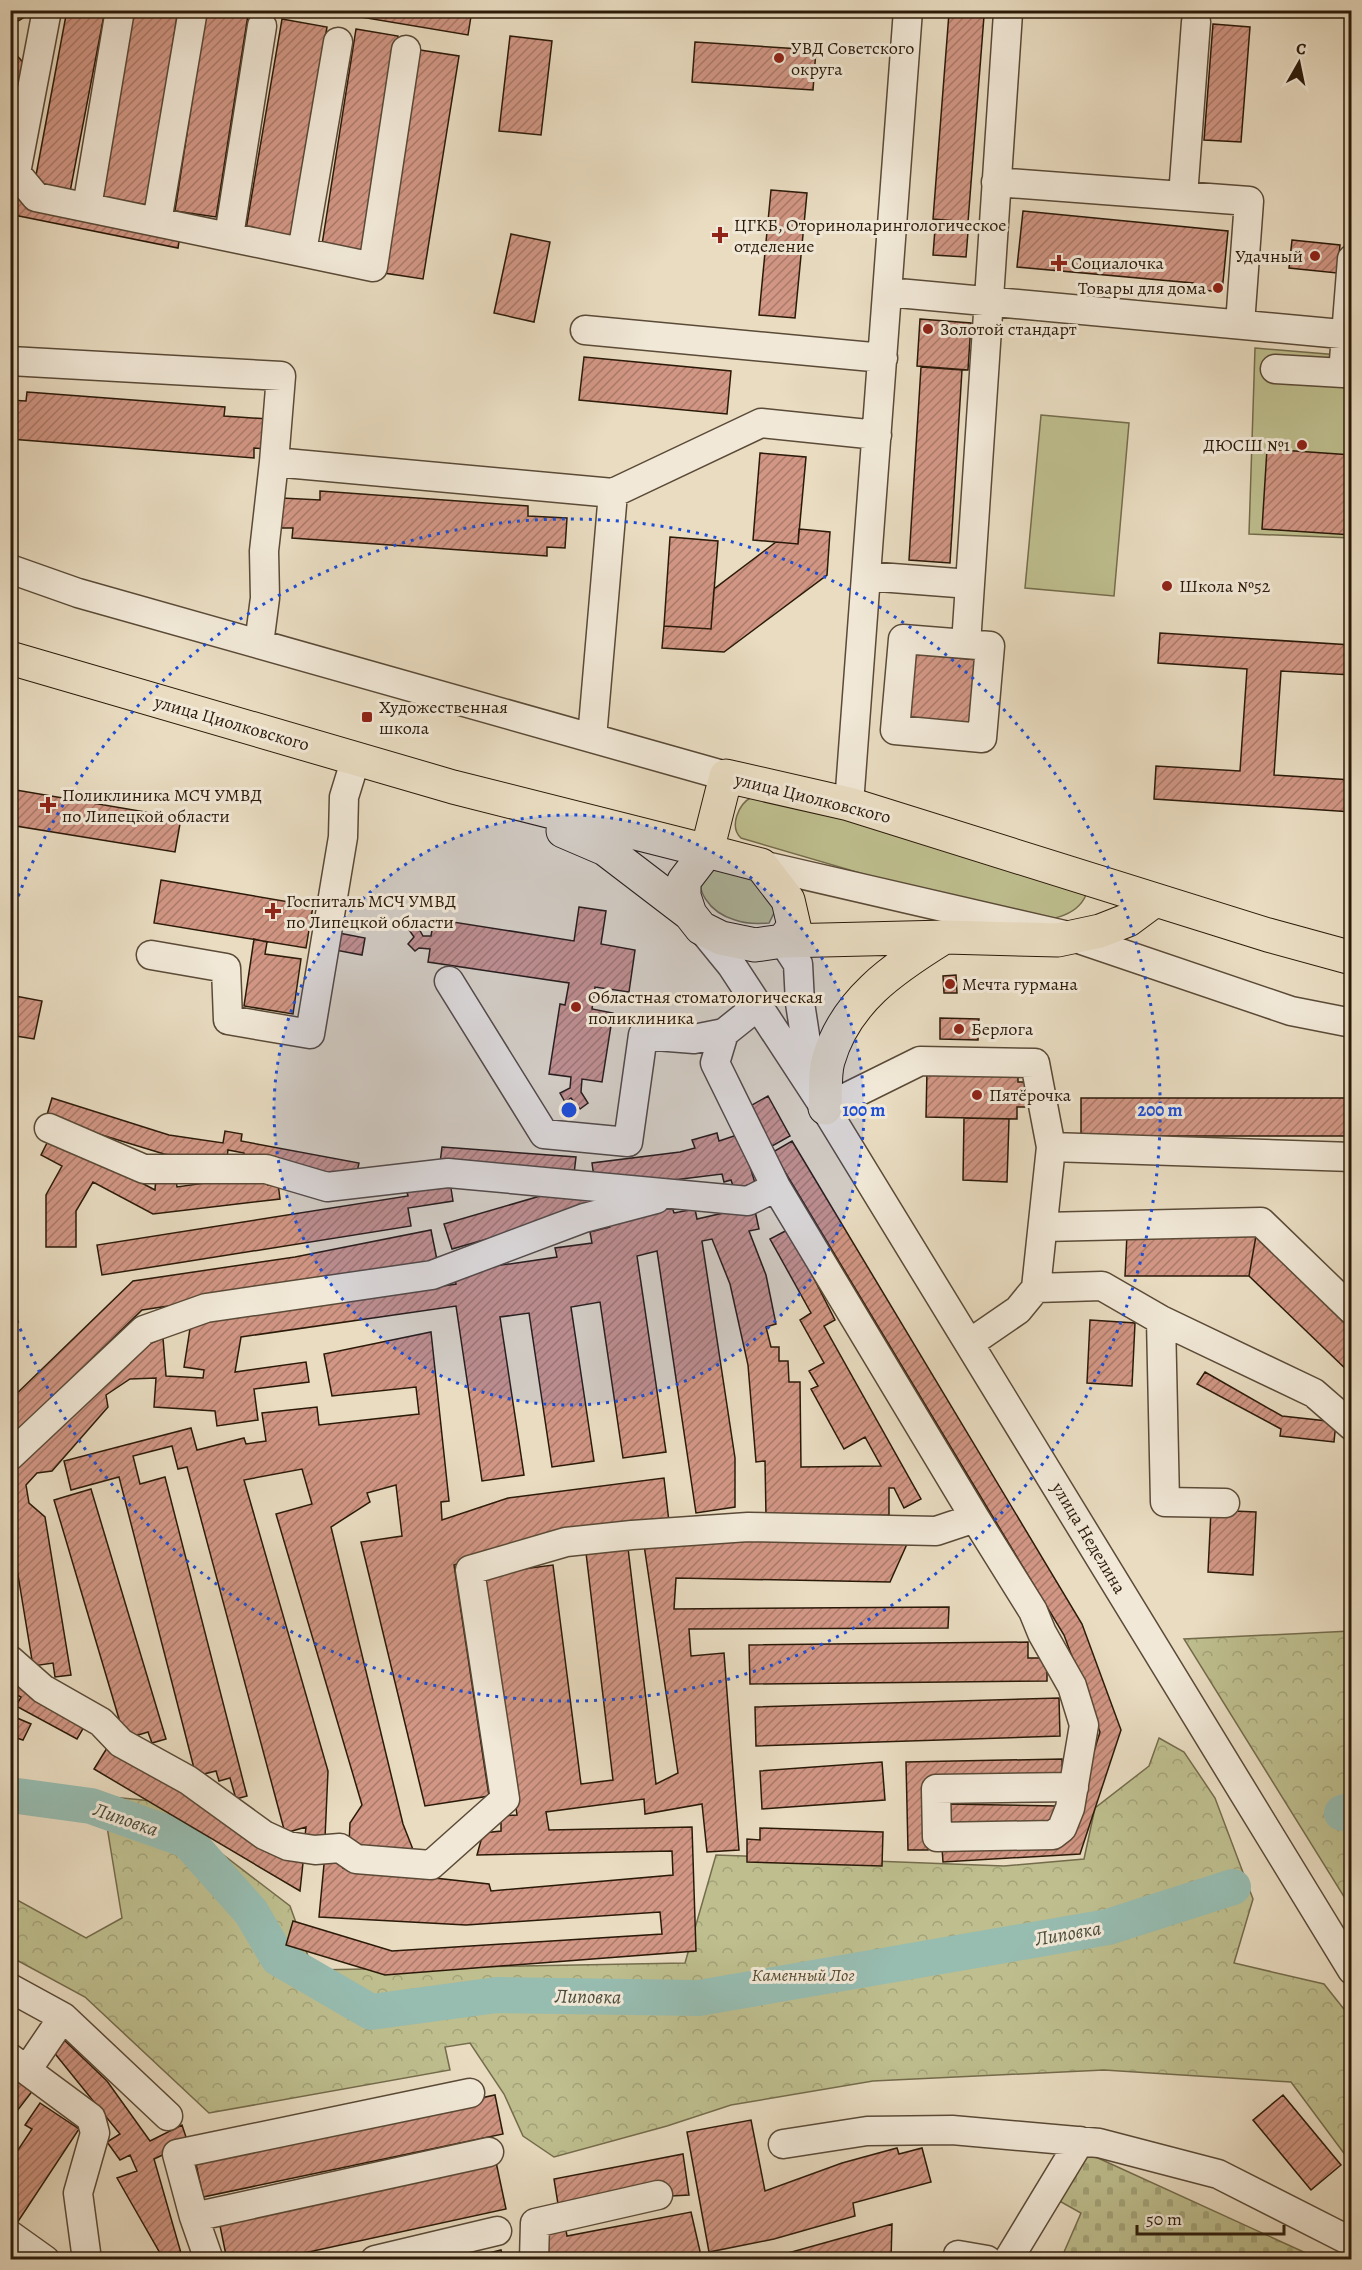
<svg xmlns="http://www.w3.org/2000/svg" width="1362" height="2270" font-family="Alegreya,serif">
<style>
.green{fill:#bebe8e;stroke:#746c4c;stroke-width:1.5}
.forest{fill:url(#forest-crowns);stroke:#746c4c;stroke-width:1.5}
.cemetery{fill:url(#cemetery-stones);stroke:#746c4c;stroke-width:1.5}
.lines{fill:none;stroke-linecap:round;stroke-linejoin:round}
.river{stroke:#97bcb0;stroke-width:36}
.building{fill:url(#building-hatch);stroke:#2b1a09;stroke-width:1.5}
.minor-casing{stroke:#5a4a37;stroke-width:31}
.major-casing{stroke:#2b1a09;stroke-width:35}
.minor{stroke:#f1e8d7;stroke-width:28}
.major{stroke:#e9dcc1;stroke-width:33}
.ring{fill:none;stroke:#1d4ed8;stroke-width:3;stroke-dasharray:3 6}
.poi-dot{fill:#8f2418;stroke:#f1e8d7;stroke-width:2}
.labels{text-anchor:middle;stroke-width:6;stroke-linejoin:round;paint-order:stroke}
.poi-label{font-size:18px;fill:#2b1a09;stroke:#f1e8d7;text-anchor:start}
.street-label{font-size:18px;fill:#2b1a09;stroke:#f1e8d7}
.park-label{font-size:18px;font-style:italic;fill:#574b31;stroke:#f1e8d7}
.water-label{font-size:20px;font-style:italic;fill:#4b4b3b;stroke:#f1e8d7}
.centre{fill:#1d4ed8;stroke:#f1e8d7;stroke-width:3}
.ring-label{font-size:18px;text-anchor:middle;font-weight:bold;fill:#1d4ed8;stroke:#f1e8d7;stroke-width:6;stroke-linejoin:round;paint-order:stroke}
</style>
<defs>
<pattern id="forest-crowns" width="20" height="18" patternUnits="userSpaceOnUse" patternTransform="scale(1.5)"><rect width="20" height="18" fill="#bebe8e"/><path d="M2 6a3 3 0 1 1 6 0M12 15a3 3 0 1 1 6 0" fill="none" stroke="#a3a379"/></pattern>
<pattern id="cemetery-stones" width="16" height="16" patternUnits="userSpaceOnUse" patternTransform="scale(1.5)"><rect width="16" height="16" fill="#bebe8e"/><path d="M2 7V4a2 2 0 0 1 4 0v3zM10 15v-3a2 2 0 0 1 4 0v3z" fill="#a3a379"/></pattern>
<pattern id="building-hatch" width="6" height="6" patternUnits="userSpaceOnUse" patternTransform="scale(1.5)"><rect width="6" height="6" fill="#d19684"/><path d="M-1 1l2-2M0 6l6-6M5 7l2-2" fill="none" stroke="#aa7a6a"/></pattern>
</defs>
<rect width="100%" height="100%" fill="#e9dcc1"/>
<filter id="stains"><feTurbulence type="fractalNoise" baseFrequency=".00333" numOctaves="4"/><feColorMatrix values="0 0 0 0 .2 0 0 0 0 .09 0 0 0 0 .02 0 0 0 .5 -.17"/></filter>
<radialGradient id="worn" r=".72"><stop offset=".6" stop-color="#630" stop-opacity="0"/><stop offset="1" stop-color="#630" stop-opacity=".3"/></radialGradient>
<!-- green -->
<path class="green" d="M1255,348L1351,356V538L1249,534Z
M1041,415L1129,423L1114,596L1025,588Z
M771,794L1086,895C1076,918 1047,921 1024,921L741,838C729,827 738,804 752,797C757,794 765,795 771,794Z
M706,866L745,868L776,909L769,923C757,924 746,924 735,920C711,913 690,889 706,866Z"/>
<!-- forest -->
<path class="forest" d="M1351,1631H1352L1351,1908L1184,1639Z
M1159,1738L1184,1752L1215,1798L1253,1899L1234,1963L1324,1984L1351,2018V2161L1346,2156L1291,2082L1104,2070L873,2081L731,2105L667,2126L554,2157L523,2136L504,2094L470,2043L445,2047L450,2070L209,2113L85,1997L11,1957L10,1896L86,1938L122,1918L102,1796L153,1801L290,1906L313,1970L685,1963L716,1855L1004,1866L1084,1859L1095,1808L1149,1766Z"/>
<!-- cemetery -->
<path class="cemetery" d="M1087,2153L1319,2259H1061L1081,2213L1054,2198Z"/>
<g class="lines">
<!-- river -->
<path class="river" d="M10,1795L91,1806L187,1840L251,1912L278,1958L371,2012L497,1995L699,1998L1108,1927L1233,1887
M1342,1813L1352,1810"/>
</g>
<!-- building -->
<path class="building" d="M10,10H25L28,15L10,26Z
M67,10H105L70,192L34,186Z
M132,10H178L148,205L103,198Z
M206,10L248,15L216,217L175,211Z
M319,10H472L468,35Z
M949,13L984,16L968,222L933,219Z
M282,19L327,27L291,237L246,229Z
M1213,24L1250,27L1241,142L1204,140Z
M356,29L398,36L363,258L321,251Z
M510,36L552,41L541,135L499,131Z
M695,42L816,50L813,90L692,82Z
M10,48L31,71L10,89Z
M420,50L459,56L423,279L384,273Z
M10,182L180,235L178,248L14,215L10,212Z
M771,190L807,193L795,318L759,315Z
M1023,211L1228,231L1222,292L1192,289L1193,283L1017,267Z
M935,229L968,232L966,257L933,255Z
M511,234L550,242L534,322L494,313Z
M1292,240L1340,245L1337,273L1289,268Z
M920,319L971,323L968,370L917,366Z
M584,357L731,371L727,414L579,400Z
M921,367L962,370L950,563L909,560Z
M27,392L225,407L224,416L268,419L266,449L254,448V458L10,439V400L26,401Z
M1267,449L1352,455V535L1262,529Z
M760,453L806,457L798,544L753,540Z
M320,491L528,506V516L567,518L565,548L547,547V556L292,538L293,528H280L282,498L320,500Z
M799,529L830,532L827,575L724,652L662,648L664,626L711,629L714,589L776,542L798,544Z
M670,537L718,541L711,629L664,626Z
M1160,633L1352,645V675L1281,671L1274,775L1352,780V812L1154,799L1156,766L1240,771L1247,669L1158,663Z
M914,654L978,660L972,726L908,720Z
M10,789L181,818L175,852L10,825Z
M161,880L313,906L306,948L154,923Z
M579,907L606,911L601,944L635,950L629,992L595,987L592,1009L613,1013L602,1082L582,1079L581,1092L588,1103L580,1109L571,1098L565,1102L560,1093L570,1088L571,1077L549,1074L560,1004L565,1005L569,983L428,962L430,949L419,948L415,951L408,944L414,937L405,924L413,918L423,936H431L434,919L574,941Z
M339,933L365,938L362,955L335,950Z
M254,939L267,942L265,954L301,959L293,1014L244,1006Z
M956,975L957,993H944L943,976Z
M10,995L42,1001L34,1039L10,1035Z
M940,1018L979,1019L978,1040L940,1039Z
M927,1070L1018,1072V1082H1027L1026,1107H1017V1119L926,1117Z
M768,1096L790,1136L765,1150L743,1110Z
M52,1098L169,1135L223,1143L225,1131L242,1134L241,1141L359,1163L355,1181L243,1160L244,1153L228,1150L226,1165L164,1154L46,1118Z
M1081,1098H1352V1136H1081Z
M964,1118L1009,1119L1007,1182L963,1180Z
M717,1133L719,1141L740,1134L755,1183L734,1189L731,1180L724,1182L722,1174L649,1183L594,1178L592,1163L680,1152L695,1148L692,1140Z
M51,1135L155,1190L156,1175L175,1172L177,1187L248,1177L268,1179V1185L278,1183L280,1199L153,1214L93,1182L76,1211V1247H46V1195L62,1166L41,1155Z
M792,1141L1082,1624L1121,1730L1080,1854L943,1862L942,1848L1066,1841L1100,1732L1064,1635L773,1152Z
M442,1147L576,1157L574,1174L440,1163Z
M450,1182L453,1201L408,1208L411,1226L102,1275L97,1245L408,1196L406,1189Z
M571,1187L593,1189L599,1207L452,1249L444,1224Z
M671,1204L674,1213L695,1209L697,1219L754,1206L759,1229L749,1231L766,1275L776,1324L766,1327L771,1347H779V1361H788L789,1382H800L801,1467L881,1466L865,1437L844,1449L811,1389L818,1386L809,1371L824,1363L800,1320L811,1313L770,1239L789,1229L835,1320L824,1326L921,1499L904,1508L894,1488H889V1515L766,1516L765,1461L756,1462L748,1365L730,1284L712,1239L702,1241L735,1458V1507L696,1513L657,1251L637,1256L666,1452L623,1458L600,1302L571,1307L594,1461L552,1467L529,1313L500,1317L524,1475L482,1481L456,1306L241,1337L235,1372L306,1362L309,1382L254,1389L258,1420L217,1426L215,1411L154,1407L156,1378L130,1379L106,1395L108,1407L52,1471L37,1473L26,1485L29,1503L45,1517L71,1675L55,1677L53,1663L33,1666L16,1563L10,1564V1463L117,1358L163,1338L166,1376L203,1378L204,1370L184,1367L192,1316L244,1314L456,1284L454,1272L557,1257L555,1248L592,1243L590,1232L610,1227L607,1217Z
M431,1230L437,1260L300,1286L142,1310L19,1430L10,1421V1400L133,1281L295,1257Z
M1257,1230L1249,1276H1125L1127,1234Z
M1257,1230L1352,1325V1375L1249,1276Z
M1090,1320L1135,1323L1132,1386L1087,1383Z
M431,1332L449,1501L441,1502L442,1520L508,1498L664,1478L669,1522L523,1540L454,1565L489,1796L425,1806L361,1542L402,1536L396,1485L367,1493L370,1502L331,1527L403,1824L414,1852L349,1844L350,1823L362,1805L276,1514L312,1504L302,1469L244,1480L328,1771L325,1838L305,1836L306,1827L285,1833L187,1467L178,1469L172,1446L133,1456L140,1484L165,1477L247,1796L236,1799L230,1778L219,1781L216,1771L196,1776L119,1477L71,1490L64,1461L191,1428L197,1450L244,1438L246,1444L266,1441L262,1413L317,1407L319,1425L419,1414L416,1387L332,1396L324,1354Z
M1205,1372L1282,1416L1336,1422L1334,1442L1280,1436L1281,1429L1197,1384Z
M91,1489L166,1739L152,1743L148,1732L125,1739L54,1500Z
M1211,1510L1256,1512L1253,1575L1208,1572Z
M717,1539L907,1544L890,1582L676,1578L674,1609L949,1607L948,1628L689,1629L691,1656L724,1653L739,1850L707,1852L702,1804L645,1814L644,1799L546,1812L549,1830L692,1827L696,1951L385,1975L286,1945L293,1921L392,1951L662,1934L660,1912L466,1925L319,1917L325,1854L346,1857L343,1868L489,1884L491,1891L673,1875L672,1851L477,1855L483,1833L501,1831V1816L517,1815L485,1574L553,1565L581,1784L613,1780L586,1553L628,1548L656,1784L678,1773L644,1545Z
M1028,1642V1658H1047V1681L750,1684L749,1645Z
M10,1671L88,1720L77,1739L16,1706L21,1697L10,1691Z
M1059,1698L1060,1736L756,1746L755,1707Z
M10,1715L31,1724L23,1740L10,1736Z
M107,1748L303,1863L300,1891L94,1769Z
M1062,1759L1063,1780L927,1783L928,1850H908L906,1762Z
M882,1762L885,1800L762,1809L760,1771Z
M947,1804L1057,1806L1056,1826L947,1824Z
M760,1828L883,1832L882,1866L747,1862V1839L760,1840Z
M62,2038L107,2081L150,2141L182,2125L188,2143L154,2159L183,2260H164L117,2178L137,2171L130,2155L120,2160L107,2142L120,2134L52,2050Z
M10,2071L34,2089L10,2120Z
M495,2095L503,2134L203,2197L195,2159Z
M1283,2095L1341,2165L1311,2190L1253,2120Z
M40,2103L79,2129L17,2223L10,2219V2162L32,2129L25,2125Z
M751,2120L765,2191L842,2163L897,2148L899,2154L922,2148L931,2182L853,2203L855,2216L774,2239L709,2252L687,2132Z
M683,2154L689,2195L671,2196L664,2182L558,2204L554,2179Z
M496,2162L506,2209L272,2260H227L219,2221Z
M691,2212L702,2260H680V2257L666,2260H547L543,2235L566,2230L567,2236Z
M892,2224L891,2260H874L873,2252L845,2260H763Z
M501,2250L504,2260H462Z"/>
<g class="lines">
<defs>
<path id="minor" d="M47,10L16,173L36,197L373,267L406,50
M996,182L1249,201L1240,324
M1183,196L1196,22
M87,207L120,10
M157,222L193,10
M229,236L262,26
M302,252L338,42
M887,292L1352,335
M585,330L883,358
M10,361L281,376L274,462L613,493
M1275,369L1343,373L1352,259
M10,569L78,593L726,776
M866,576L970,584L1008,13
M259,644L265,598L264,551L274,462
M966,644L903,639L895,730L982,738L990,646L966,644L970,584
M592,738L613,493L761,423L877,435
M849,804L908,10
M761,865L1073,937L1291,1011L1352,1023
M701,928L732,966L825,1108L1352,1970
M783,941L798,964L800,1003L806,1042L817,1080
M151,955L226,968L228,1020L310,1034L343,837L344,797L356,758
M449,981L544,1134L628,1142L643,1035L694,1039L724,1033L759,1005
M724,1033L715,1063L776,1187L975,1518L1033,1611L1042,1633L1072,1686L1084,1725L1070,1808L1062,1828L1053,1835L937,1837L936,1789L1074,1787
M825,1108L920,1061L1035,1063L1051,1147L1036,1288
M49,1128L144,1169H266L327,1187L448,1173L748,1201L776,1187
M1051,1147L1352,1157
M1043,1227L1261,1222L1352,1310
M1161,1320L1165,1502L1225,1503
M970,1343L1018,1310L1036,1288L1102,1286L1161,1320L1314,1393L1352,1426
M10,1456L144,1330L206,1308L432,1275L584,1218L656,1199
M10,1660L43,1689L101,1722L121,1743L188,1780L264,1835L288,1846L315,1850L340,1848L356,1859L431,1865L505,1799L470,1570L566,1542L632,1535L748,1527L936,1531L975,1518
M10,1988L63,2017L168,2116
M10,2058L91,2118L95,2133L78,2193L87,2260
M27,2070L63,2017
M783,2144L867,2131L952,2130L1099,2143L1218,2174L1352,2242
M194,2217L489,2152
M10,2235L45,2260
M958,2255L987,2260
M209,2260L194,2217L177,2154L470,2093
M375,2260L497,2231
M534,2260L535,2223L658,2195
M1008,2260L1080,2141"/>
<path id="major" d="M10,658L453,787L707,851L726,776L849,804L1268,935L1352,958
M563,831L605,849L690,914
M783,941L794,926L788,900L761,865L707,851L684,881V896L690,914L701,928L721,938L755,945L783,941L946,937L1058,940L1100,931L1128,920L1155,900
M825,1108C826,1093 824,1075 828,1061C845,1001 893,969 943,938"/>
</defs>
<!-- minor casing -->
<use href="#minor" class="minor-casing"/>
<!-- major casing -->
<use href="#major" class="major-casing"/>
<!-- minor -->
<use href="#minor" class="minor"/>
<!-- major -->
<use href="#major" class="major"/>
</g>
<!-- distance rings -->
<circle cx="569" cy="1110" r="295" fill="#1d4ed8" fill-opacity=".12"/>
<g class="ring">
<circle cx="569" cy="1110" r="295"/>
<path d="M12 913A591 591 0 1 1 12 1307"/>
</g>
<!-- markers -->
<g class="poi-dot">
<circle cx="779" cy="58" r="6"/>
<path d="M717 226h6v6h6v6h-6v6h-6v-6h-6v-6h6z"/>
<circle cx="1315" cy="256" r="6"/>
<path d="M1056 254h6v6h6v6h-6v6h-6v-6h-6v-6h6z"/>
<circle cx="1218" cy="288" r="6"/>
<circle cx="928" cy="329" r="6"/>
<circle cx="1302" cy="445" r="6"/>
<circle cx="1167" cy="586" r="6"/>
<rect x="361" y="711" width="12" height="12" rx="3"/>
<path d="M45 796h6v6h6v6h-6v6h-6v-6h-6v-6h6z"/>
<path d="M270 902h6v6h6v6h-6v6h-6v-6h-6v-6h6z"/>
<circle cx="950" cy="984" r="6"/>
<circle cx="576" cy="1007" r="6"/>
<circle cx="959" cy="1029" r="6"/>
<circle cx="977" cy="1095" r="6"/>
</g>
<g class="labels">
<!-- poi labels -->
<g class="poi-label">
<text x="791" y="54">УВД Советского<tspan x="791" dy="21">округа</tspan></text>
<text x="734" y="231">ЦГКБ, Оториноларингологическое<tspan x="734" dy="21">отделение</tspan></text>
<text x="1303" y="262" text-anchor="end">Удачный</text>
<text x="1071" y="269">Социалочка</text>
<text x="1206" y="294" text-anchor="end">Товары для дома</text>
<text x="940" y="335">Золотой стандарт</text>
<text x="1290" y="451" text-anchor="end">ДЮСШ №1</text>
<text x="1179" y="592">Школа №52</text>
<text x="379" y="713">Художественная<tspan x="379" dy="21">школа</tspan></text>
<text x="62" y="801">Поликлиника МСЧ УМВД<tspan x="62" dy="21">по Липецкой области</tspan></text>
<text x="286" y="907">Госпиталь МСЧ УМВД<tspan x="286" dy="21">по Липецкой области</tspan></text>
<text x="962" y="990">Мечта гурмана</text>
<text x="588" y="1003">Областная стоматологическая<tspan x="588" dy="21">поликлиника</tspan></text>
<text x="971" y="1035">Берлога</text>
<text x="989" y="1101">Пятёрочка</text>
</g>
<!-- street labels -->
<g class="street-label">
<text transform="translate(232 723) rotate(16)" y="6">улица Циолковского</text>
<text transform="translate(813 798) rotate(14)" y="6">улица Циолковского</text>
<text transform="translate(1089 1538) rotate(59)" y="6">улица Неделина</text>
</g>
<!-- park labels -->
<g class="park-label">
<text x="803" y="1981">Каменный Лог</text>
</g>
<!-- water labels -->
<g class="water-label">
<text transform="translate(126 1819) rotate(19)" y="7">Липовка</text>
<text transform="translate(1068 1933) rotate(-10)" y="7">Липовка</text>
<text transform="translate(588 1996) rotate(1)" y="7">Липовка</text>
</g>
</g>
<circle cx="569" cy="1110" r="9" class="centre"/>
<g class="ring-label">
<text x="864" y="1116">100 m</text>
<text x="1160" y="1116">200 m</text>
</g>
<!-- margin -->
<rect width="1362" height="2270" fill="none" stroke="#e9dcc1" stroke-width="36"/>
<rect x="12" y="12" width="1338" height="2246" fill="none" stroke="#2b1a09" stroke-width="3"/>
<rect x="18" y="18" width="1326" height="2234" fill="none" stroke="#2b1a09" stroke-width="1.5"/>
<!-- north arrow -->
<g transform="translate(1299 63) rotate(9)" stroke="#f1e8d7" stroke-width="4.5" paint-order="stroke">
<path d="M0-4.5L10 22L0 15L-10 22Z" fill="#2b1a09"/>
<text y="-9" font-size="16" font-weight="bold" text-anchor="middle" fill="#2b1a09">С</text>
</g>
<!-- scale -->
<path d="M1137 2225v9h147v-9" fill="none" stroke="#2b1a09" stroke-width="3"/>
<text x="1146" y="2225" font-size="18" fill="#2b1a09" stroke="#f1e8d7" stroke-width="4.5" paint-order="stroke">50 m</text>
<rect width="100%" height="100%" filter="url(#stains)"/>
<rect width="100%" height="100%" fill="url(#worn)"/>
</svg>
